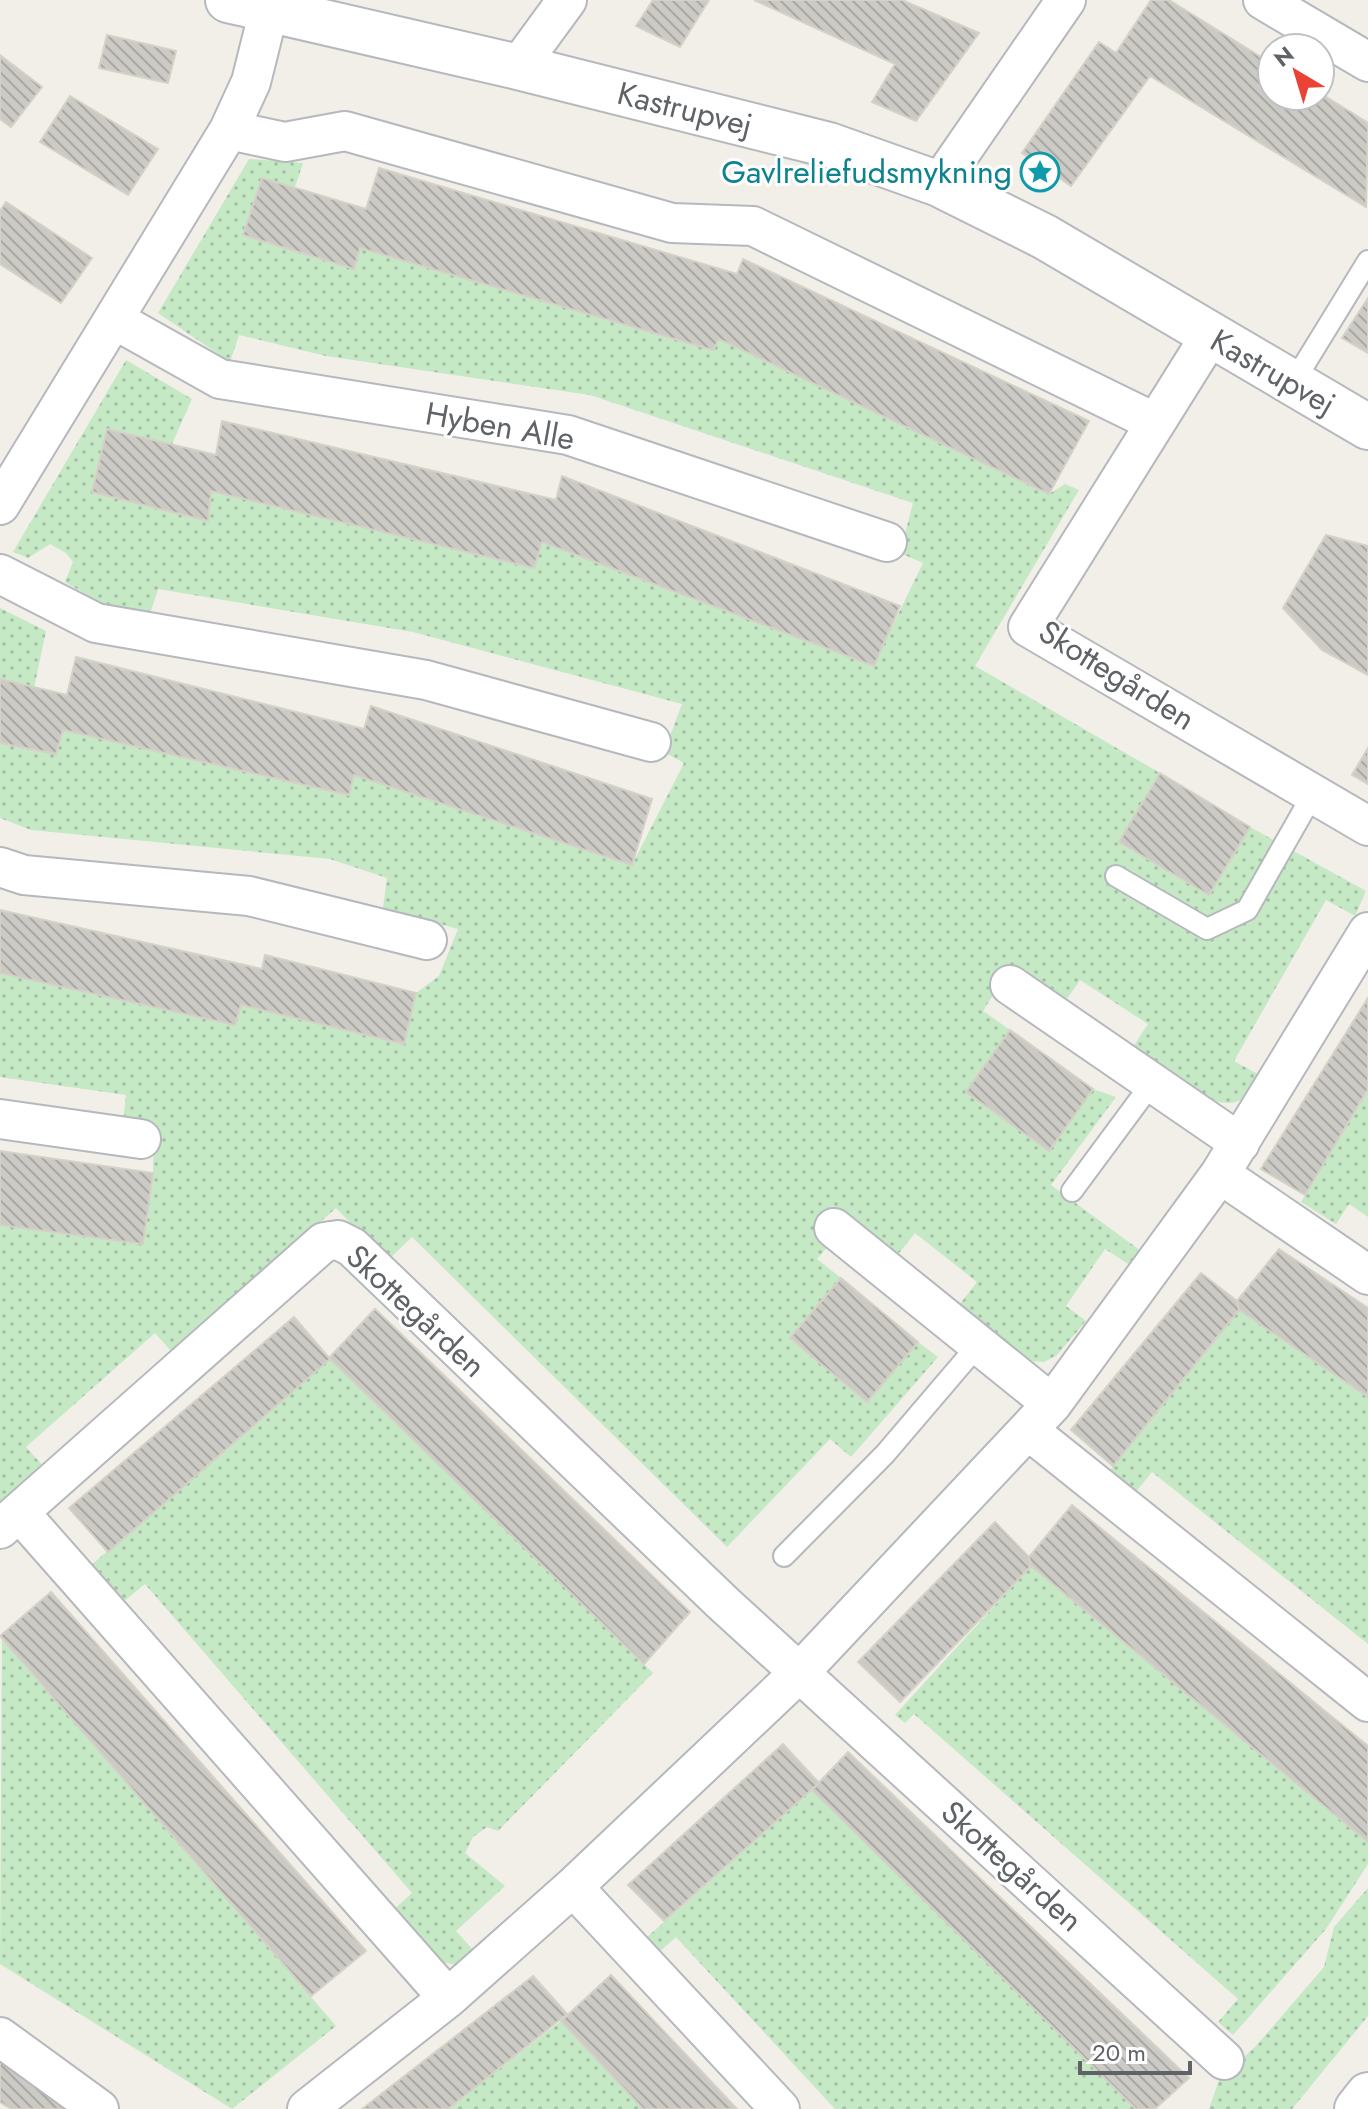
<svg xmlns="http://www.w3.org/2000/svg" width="1368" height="2109" font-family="Jost,sans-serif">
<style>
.garden{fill:url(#garden-dots)}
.building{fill:url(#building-back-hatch);stroke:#d6d1c6;stroke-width:2}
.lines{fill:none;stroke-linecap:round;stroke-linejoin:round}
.service-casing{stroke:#b5b8bc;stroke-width:24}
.minor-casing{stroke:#b5b8bc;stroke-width:42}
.tertiary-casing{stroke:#b5b8bc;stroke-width:48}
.service{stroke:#fff;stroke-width:20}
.minor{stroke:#fff;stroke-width:38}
.tertiary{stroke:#fff;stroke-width:44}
.labels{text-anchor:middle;stroke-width:6;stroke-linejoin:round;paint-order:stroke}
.street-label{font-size:32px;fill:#5f6368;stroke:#fff}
.culture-label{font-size:32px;fill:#0d838f;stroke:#fff;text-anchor:end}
</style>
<defs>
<pattern id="garden-dots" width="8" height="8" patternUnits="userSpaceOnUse" patternTransform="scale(2)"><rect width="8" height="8" fill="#c5e8c5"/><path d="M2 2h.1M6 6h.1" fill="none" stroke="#a3c0a4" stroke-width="1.8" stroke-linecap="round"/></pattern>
<pattern id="building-back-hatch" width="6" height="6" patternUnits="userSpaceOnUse" patternTransform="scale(2)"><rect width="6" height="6" fill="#cccac5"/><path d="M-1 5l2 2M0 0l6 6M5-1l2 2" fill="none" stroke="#a9a8a4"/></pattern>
</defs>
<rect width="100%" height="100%" fill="#f1efe8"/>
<!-- garden -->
<path class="garden" d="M249,159L303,163L295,187L262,179L244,235L354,269L360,248L712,350L719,339L1049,494L1065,484L1079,490L975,666L1160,773L1119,842L1208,895L1250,827L1366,891L1355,916L1326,900L1234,1061L1263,1077C1257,1084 1249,1096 1241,1100C1210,1115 1156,1067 1131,1050L1148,1024L1080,980L1062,1006L1008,971L983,1011L1010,1030L966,1092L1049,1151L1093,1089L1116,1097L1051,1185L1141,1251L1130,1265L1105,1249L1066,1306L1086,1321L1057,1355L1044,1362L1029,1361L959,1305L977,1282L915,1233L896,1257L832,1206L813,1230L830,1244L817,1259L841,1278L791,1338L867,1402L918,1342L938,1357L851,1457L830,1439L727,1547L412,1237L387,1261L336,1208L173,1353L155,1333L26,1447L44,1467L0,1506V1225L143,1244L153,1173L154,1126L123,1121L126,1095L0,1077V973L241,1005L403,1044L416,993L439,976L458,929L383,908L387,878L330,859L31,830L0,818V743L63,730L349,795L354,775L632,865L684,763L664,752L682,704L413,632L158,589L150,614L99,602L65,582L73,562L66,553L50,544L28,558L13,552L126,360L192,399L172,444L107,430L92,492L208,521L211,491L534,567L542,542L873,666L923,563L900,553L913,503L590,395L326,356L239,335L230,362L158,313Z
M0,608L46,631L34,688L0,679Z
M1368,1089V1217L1349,1204L1336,1224L1301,1202Z
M1239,1310L1368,1397V1644L1152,1472L1134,1494L1107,1474Z
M329,1358L653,1673L498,1831L487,1827L473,1837L465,1853L505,1886L456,1931L474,1951L455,1965L443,1962L391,1912L412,1893L145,1584L122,1603L88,1568Z
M1031,1566L1368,1842V1864L1326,1929L1233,2035L1218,2022L1238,1999L914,1714L905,1723L895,1715Z
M2,1638L336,2026L232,2109L0,1964Z
M812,1790L1136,2109H835L676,1937L658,1953L645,1939Z
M1368,1888V2016L1292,2109H1209L1219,2080L1256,2046L1324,1967L1334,1927Z
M561,2021L643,2109H448Z"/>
<!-- building -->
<path class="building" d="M653,0H709L680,47L636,26Z
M754,0H902L979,33L916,121L872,102L895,64Z
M1151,0H1169L1272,64V96L1320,93L1368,123L1366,207L1150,76L1071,186L1022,153L1099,42L1116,53Z
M107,35L176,51L168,83L99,68Z
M0,55L42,87L11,127L0,119Z
M70,96L158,149L128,195L40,142Z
M379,168L737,274L743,259L1089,421L1049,494L719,339L713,350L360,248L354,269L243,235L262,178L366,209Z
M6,202L92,258L61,303L0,264V211Z
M1368,298V353L1342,338Z
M222,421L556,500L562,476L900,606L874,666L542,542L534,568L211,491L208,521L92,492L107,429L216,455Z
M1326,535L1368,546V675L1322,650L1283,608Z
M76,657L364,729L371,706L652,799L632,865L354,775L349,795L63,730L56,754L0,743V679L67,695Z
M1368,748V784L1352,775Z
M1160,773L1250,827L1209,895L1119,842Z
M0,910L262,969L265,955L416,993L404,1044L241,1005L235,1025L0,973Z
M1368,998V1089L1305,1195L1261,1169Z
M1010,1030L1093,1089L1049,1151L966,1092Z
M0,1151L153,1173L143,1244L0,1225Z
M1279,1249L1368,1308V1397L1239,1310L1237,1301Z
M1201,1273L1237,1301L1239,1310L1113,1466L1071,1430Z
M841,1278L918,1342L867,1402L790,1338Z
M375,1309L690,1612L644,1664L329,1358Z
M294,1317L330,1359L108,1552L69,1508Z
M1072,1505L1368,1746V1842L1031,1566L1029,1557Z
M995,1522L1029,1557L1031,1566L900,1702L858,1662Z
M51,1592L366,1951L311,1996L0,1636Z
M783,1744L819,1783L664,1921L628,1885Z
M848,1752L1189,2078L1155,2109H1136L812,1790Z
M611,1975L737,2109H643L561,2021Z
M533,1976L567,2014L448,2109H362Z
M0,2060L67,2102L63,2109H11L0,2102Z"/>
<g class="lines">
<defs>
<path id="service" d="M1293,383L1368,261
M1116,876L1207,929L1247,910L1313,794
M1072,1191L1152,1083
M784,1556L885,1454L978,1345"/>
<path id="minor" d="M1263,0L1368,62
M518,67L567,0
M229,130L285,142L345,131L672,223L753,226L1154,422
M939,184L1066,0
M115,320L220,379L568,435L887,542
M1210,336L1028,627L1368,826
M0,505L229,130L251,82L269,10
M0,574L96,623L426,680L651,742
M0,867L24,875L249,896L427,940
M1010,985L1240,1143
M0,1119L141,1139
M1220,1174L1368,1275
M834,1228L1052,1404
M1028,1430L1368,1702
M19,1512L448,1998
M0,1529L324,1242L338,1240L352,1247L724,1604L1224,2060
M573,1887L780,2109
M0,2037L99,2109
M307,2109L448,1998L573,1887L799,1673L1052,1404L1220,1174L1368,932"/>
<path id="tertiary" d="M228,0L518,67L829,145L939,184L1045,237L1368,427
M1357,2109L1368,2095"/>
</defs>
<!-- service casing -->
<use href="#service" class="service-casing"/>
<!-- minor casing -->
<use href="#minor" class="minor-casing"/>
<!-- tertiary casing -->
<use href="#tertiary" class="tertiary-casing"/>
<!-- service -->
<use href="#service" class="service"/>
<!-- minor -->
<use href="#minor" class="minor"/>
<!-- tertiary -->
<use href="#tertiary" class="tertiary"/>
</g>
<!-- icons -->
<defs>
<symbol id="sight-ring" viewBox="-11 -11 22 22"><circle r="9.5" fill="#fff" stroke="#0f9aa8" stroke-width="1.5"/><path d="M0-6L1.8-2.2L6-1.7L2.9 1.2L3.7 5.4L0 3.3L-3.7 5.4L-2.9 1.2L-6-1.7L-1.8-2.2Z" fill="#0f9aa8"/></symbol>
</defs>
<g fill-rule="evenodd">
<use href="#sight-ring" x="1018" y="150" width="44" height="44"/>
</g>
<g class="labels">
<!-- street labels -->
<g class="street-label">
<text transform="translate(685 109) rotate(14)" y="11">Kastrupvej</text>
<text transform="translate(1273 372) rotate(30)" y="11">Kastrupvej</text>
<text transform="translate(500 426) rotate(10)" y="11">Hyben Alle</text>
<text transform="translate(1117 675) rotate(32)" y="11">Skottegården</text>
<text transform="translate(416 1311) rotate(43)" y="11">Skottegården</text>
<text transform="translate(1012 1866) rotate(42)" y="11">Skottegården</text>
</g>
<!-- culture labels -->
<g class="culture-label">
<text x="1012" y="183">Gavlreliefudsmykning</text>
</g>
</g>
<!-- north arrow -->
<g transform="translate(1296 72) rotate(322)"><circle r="38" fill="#ffffff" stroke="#bfc1c3" stroke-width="2"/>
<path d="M0-6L14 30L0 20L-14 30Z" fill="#ea4335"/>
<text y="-12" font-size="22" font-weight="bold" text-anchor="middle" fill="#5f6368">N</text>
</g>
<!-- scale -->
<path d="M1080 2061v12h110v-12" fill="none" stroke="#5f6368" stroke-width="4"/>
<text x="1092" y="2061" font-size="24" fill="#5f6368" stroke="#ffffff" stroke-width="6" paint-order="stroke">20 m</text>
</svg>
